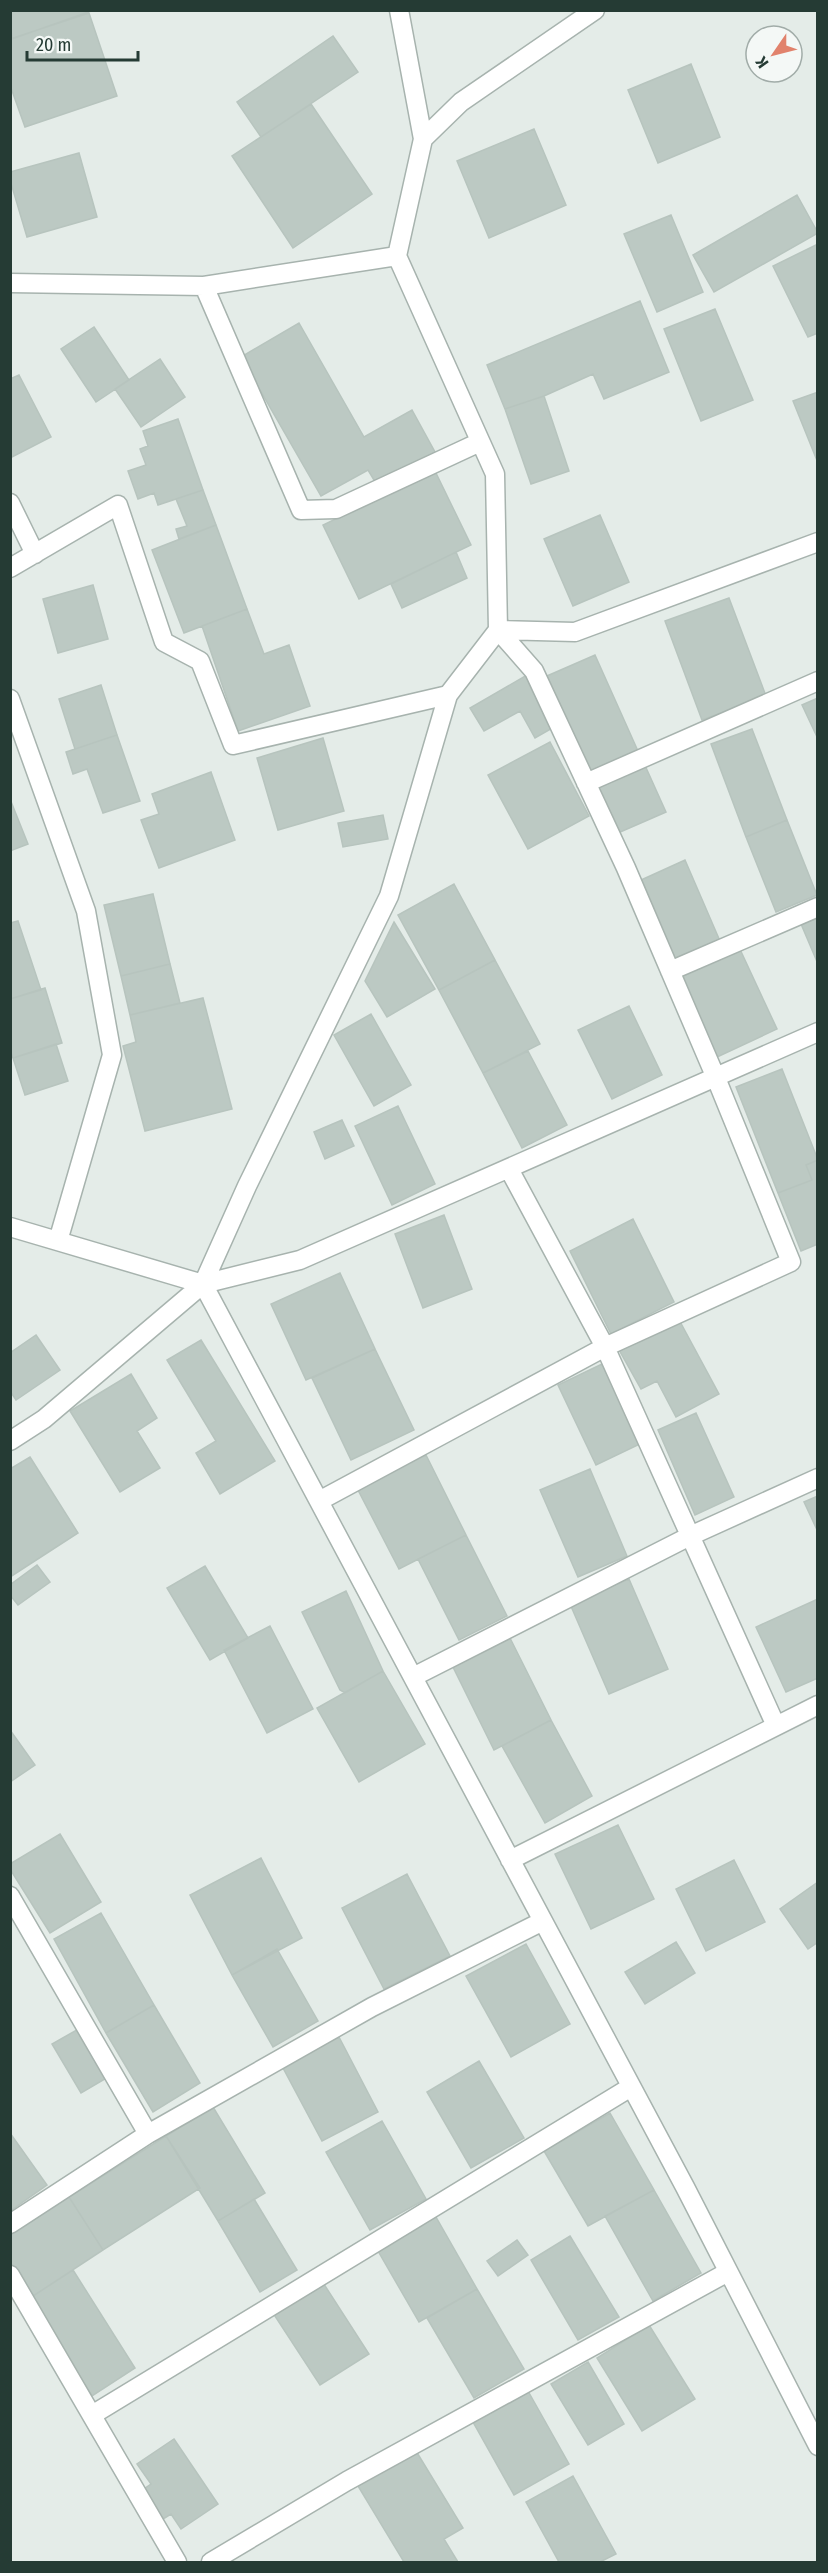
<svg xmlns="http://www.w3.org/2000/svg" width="828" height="2573" font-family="'Fira Sans Condensed',sans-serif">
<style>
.building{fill:#bcc9c3;stroke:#b7c4be;stroke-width:1.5}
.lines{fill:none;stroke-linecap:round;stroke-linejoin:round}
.minor-casing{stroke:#a7b3ae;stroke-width:21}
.minor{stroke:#fff;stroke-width:18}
</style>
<rect width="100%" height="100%" fill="#e4ece8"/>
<!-- building -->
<path class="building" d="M10,10H94L12,39Z
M89,13L117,96L25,127L10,85V39Z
M333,36L358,72L261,137L237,102Z
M691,64L720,137L658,163L628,90Z
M311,104L372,194L293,248L232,156Z
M534,129L566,205L489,238L457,161Z
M79,153L97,217L27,237L10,180V172Z
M797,195L818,233L714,292L693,255Z
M671,215L703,292L657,312L624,234Z
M818,244V333L808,337L773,266Z
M640,301L669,372L604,399L593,374L544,396L505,409L487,365Z
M715,309L753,400L701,421L664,329Z
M299,323L364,437L412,410L435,452L377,485L368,470L321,496L241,357Z
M94,327L129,380L96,402L61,349Z
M160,359L185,397L141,427L115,389Z
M19,375L51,437L10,458V379Z
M818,392V463L793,401Z
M544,396L569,471L531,484L505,409Z
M178,419L203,490L158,505L154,493L138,499L128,471L146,465L140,449L148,446L143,431Z
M435,471L471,545L359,599L323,525Z
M203,490L216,525L179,539L176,529L187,526L176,499Z
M600,515L629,582L573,606L544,539Z
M216,525L247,609L184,633L152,550Z
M456,552L467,578L402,608L391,584Z
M93,585L108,639L58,653L43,599Z
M729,598L766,696L702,720L665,621Z
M247,609L264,654L289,645L310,706L238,731L202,626Z
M595,655L638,751L590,772L547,676Z
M527,675L556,726L535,738L520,711L484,731L470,708Z
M101,685L117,735L75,749L59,699Z
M818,698V739L802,705Z
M752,729L787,820L746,837L711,744Z
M117,735L140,801L103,813L87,769L73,774L66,752Z
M323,738L344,811L278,830L257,758Z
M550,742L589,816L528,849L488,775Z
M643,761L666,812L618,833L596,782Z
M211,772L235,840L159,868L141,820L159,814L152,794Z
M10,799L28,844L10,851Z
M383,815L388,839L343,847L338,823Z
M787,820L817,895L776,912L746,837Z
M685,860L720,941L673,961L639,881Z
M454,884L495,960L439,990L398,915Z
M153,894L170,964L121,976L104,905Z
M818,918V964L801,924Z
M18,921L41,990L10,999V923Z
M394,922L435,989L387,1017L365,981Z
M738,945L777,1029L715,1058L675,975Z
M495,960L540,1044L483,1073L439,990Z
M170,964L180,1003L130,1015L121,976Z
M45,988L62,1043L13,1058L10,1050V999Z
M203,998L232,1109L145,1131L123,1046L136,1042L130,1015Z
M629,1006L662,1075L612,1099L578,1030Z
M371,1014L411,1085L374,1106L334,1035Z
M56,1044L68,1081L25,1095L13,1058Z
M528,1051L567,1125L522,1148L483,1073Z
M782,1069L818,1160L806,1165L812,1180L778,1193L736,1087Z
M398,1106L435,1184L392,1205L355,1126Z
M342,1120L354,1146L325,1159L314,1132Z
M818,1160V1244L801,1251L778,1193L812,1180L806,1165Z
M444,1215L472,1289L423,1308L395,1234Z
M633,1219L674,1302L611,1334L570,1251Z
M340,1273L375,1349L306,1380L271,1304Z
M677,1316L719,1394L676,1417L657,1381L641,1389L618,1348Z
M36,1335L60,1370L16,1400L10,1391V1353Z
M201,1340L275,1461L220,1494L196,1453L216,1441L167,1360Z
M375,1349L414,1430L351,1460L312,1378Z
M602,1364L640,1444L596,1465L558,1385Z
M131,1374L157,1418L137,1431L160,1468L120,1492L70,1411Z
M696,1413L734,1497L695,1515L658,1430Z
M426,1455L466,1535L399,1569L358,1490Z
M30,1457L78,1533L10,1577V1469Z
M590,1469L627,1556L578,1577L540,1490Z
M818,1496V1532L804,1502Z
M466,1535L507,1616L459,1640L418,1559Z
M37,1565L50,1582L18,1605L10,1595V1585Z
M205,1566L248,1638L210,1660L167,1588Z
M629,1579L668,1669L609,1694L570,1604Z
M346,1591L383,1671L345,1693L340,1690L302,1612Z
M818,1599V1678L786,1692L756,1627Z
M270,1626L313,1709L267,1733L224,1650Z
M510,1638L551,1720L494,1750L453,1667Z
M383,1671L425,1744L359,1782L317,1708Z
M551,1720L592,1796L545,1823L502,1746Z
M10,1730L35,1765L10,1782Z
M618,1825L654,1899L591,1929L555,1854Z
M60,1834L101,1902L50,1933L10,1869V1864Z
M261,1858L302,1938L232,1975L190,1895Z
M734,1860L765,1922L706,1951L676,1889Z
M407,1874L450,1956L384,1989L342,1908Z
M818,1882V1942L808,1949L780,1909Z
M101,1913L154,2005L106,2033L54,1939Z
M676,1942L695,1973L645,2004L625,1972Z
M526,1944L570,2024L511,2057L466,1976Z
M277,1949L318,2021L273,2047L232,1975Z
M154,2005L200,2083L153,2112L106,2033Z
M82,2027L110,2076L81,2093L52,2044Z
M339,2037L378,2112L322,2141L282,2066Z
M479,2061L524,2138L471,2168L427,2092Z
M213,2107L265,2193L218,2221L166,2136Z
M610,2113L654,2190L588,2226L544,2151Z
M382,2121L426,2199L370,2230L326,2152Z
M10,2133L47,2185L10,2211Z
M166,2136L200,2188L103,2250L69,2197Z
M654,2190L701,2273L653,2301L605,2216Z
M69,2197L103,2250L30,2298L10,2267V2235Z
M254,2199L297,2270L260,2292L218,2221Z
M432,2210L477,2289L419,2322L374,2244Z
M570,2236L619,2317L578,2340L531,2260Z
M517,2240L528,2255L498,2276L487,2261Z
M73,2270L135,2368L92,2396L30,2298Z
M320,2278L369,2354L320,2385L271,2310Z
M477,2289L524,2369L474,2398L427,2318Z
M649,2325L695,2399L642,2431L597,2358Z
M588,2362L624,2424L588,2445L551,2384Z
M528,2391L569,2464L514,2495L473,2422Z
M174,2439L218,2504L181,2529L171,2514L160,2521L141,2491L151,2484L137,2464Z
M416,2451L463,2528L444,2539L458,2562H404L358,2486Z
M573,2476L616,2554L600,2562H559L526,2502Z"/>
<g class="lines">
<defs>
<path id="minor" d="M399,10L423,139
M595,10L461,102L423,139L397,256L495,474L498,630L448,695L389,896L247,1186L203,1284L685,2187L818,2446
M10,283L204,286L397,256
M204,286L301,510L336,509L480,442
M10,503L35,554
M10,568L118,505L164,642L200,661L233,745L448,695
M498,630L575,632L818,542
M10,699L86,911L112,1055L58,1241
M586,783L818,681
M670,971L818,907
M509,1169L605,1347L776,1726
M10,1227L203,1284
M10,1441L44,1419L203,1284L300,1260L818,1032
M319,1501L605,1347L791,1262L716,1078L626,868L534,671L498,630
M413,1677L690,1536L818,1478
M510,1860L818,1705
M10,1896L148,2134
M10,2224L148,2134L372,2007L543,1921
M10,2275L177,2562
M92,2415L631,2087
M211,2562L347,2481L728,2272"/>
</defs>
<!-- minor casing -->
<use href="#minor" class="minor-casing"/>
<!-- minor -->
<use href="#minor" class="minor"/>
</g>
<!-- border -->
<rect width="828" height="2573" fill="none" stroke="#253b34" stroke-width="24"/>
<!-- north arrow -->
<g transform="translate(774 54) rotate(235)"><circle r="28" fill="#f4f8f6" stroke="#a1aca8" stroke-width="1.5"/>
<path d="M0-4.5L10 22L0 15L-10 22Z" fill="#e1826c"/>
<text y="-9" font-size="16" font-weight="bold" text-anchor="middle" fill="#253b34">K</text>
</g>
<!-- scale -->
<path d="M27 51v9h111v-9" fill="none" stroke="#253b34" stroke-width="3"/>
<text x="36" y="51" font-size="18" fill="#253b34" stroke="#f4f8f6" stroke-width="4.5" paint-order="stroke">20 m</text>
</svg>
